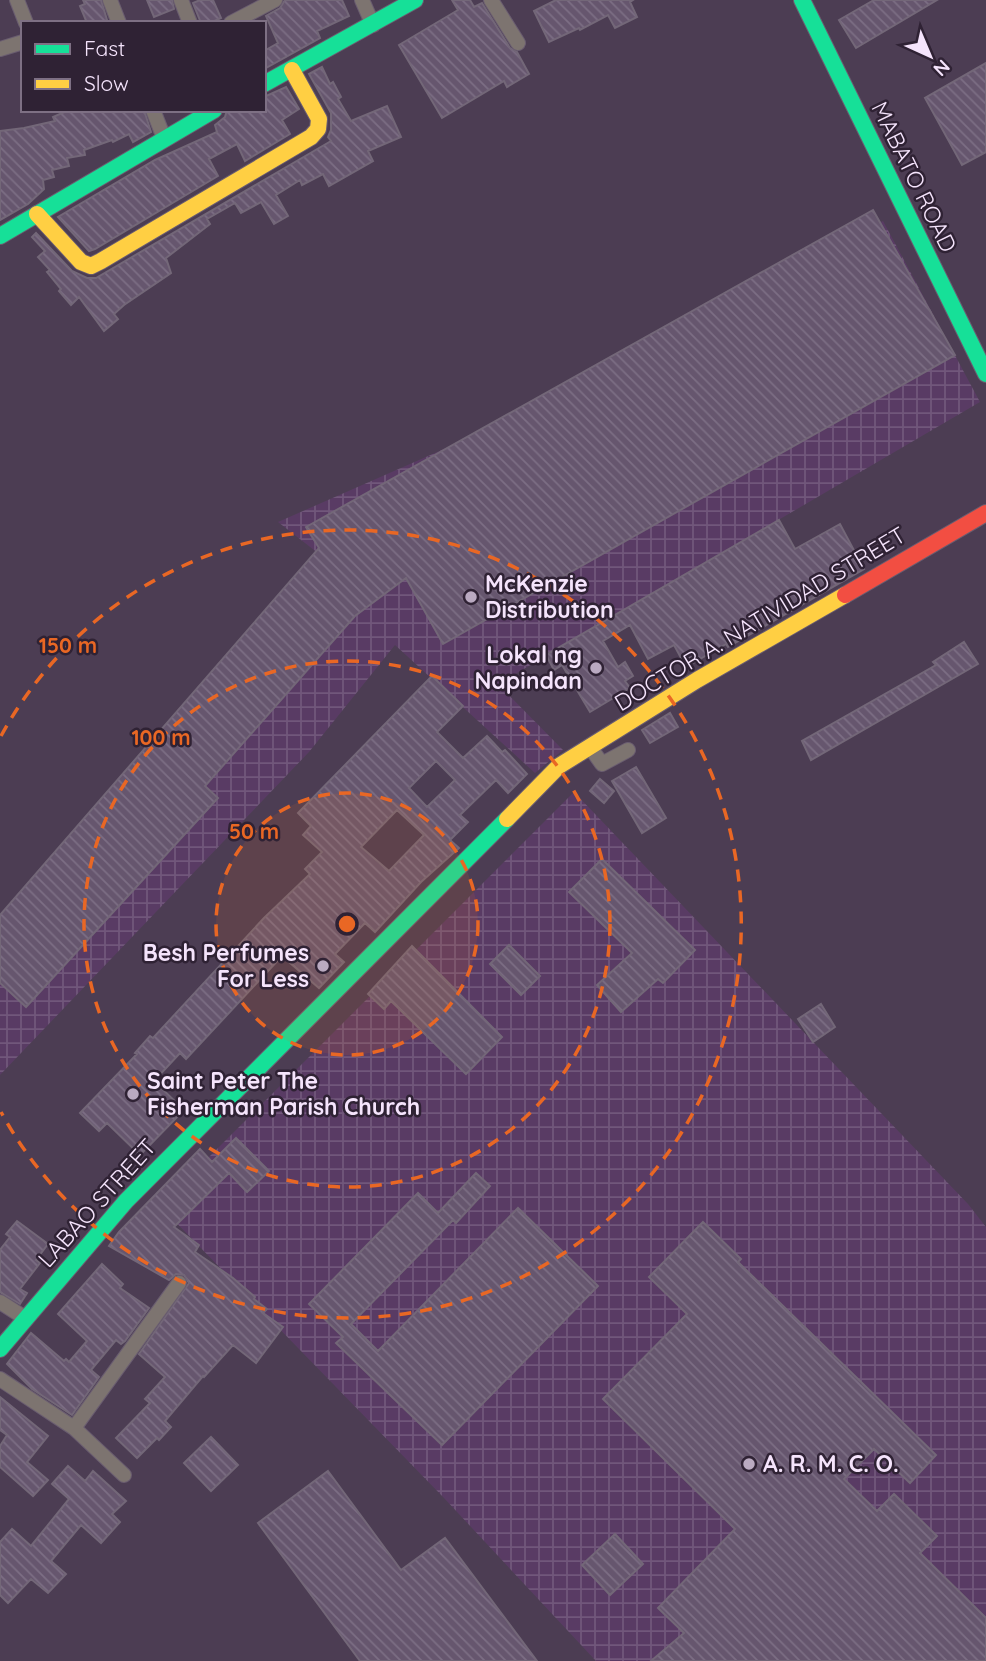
<svg xmlns="http://www.w3.org/2000/svg" width="986" height="1661" font-family="Quicksand,sans-serif">
<style>
.industrial{fill:url(#industrial-grid)}
.building{fill:url(#building-back-hatch);stroke:#736778;stroke-width:2;fill-rule:evenodd}
.lines{fill:none;stroke-linecap:round;stroke-linejoin:round}
.street-casing{stroke:#6a5d70;stroke-width:16}
.fast-casing{stroke:#6a5d70;stroke-width:18}
.slow-casing{stroke:#6a5d70;stroke-width:18}
.jam-casing{stroke:#6a5d70;stroke-width:18}
.street{stroke:#7d7470;stroke-width:14}
.fast{stroke:#16e098;stroke-width:16}
.slow{stroke:#ffcf43;stroke-width:16}
.jam{stroke:#f24e42;stroke-width:16}
.ring{fill:none;stroke:#e96724;stroke-width:3.5;stroke-dasharray:12 9}
.poi-dot{fill:#baaac1;stroke:#2f2234;stroke-width:2.5}
.labels{text-anchor:middle;stroke-width:5;stroke-linejoin:round;paint-order:stroke}
.street-label{font-size:23px;fill:#f5e4fc;stroke:#2f2234}
.poi-label{font-size:23px;font-weight:bold;fill:#f5e4fc;stroke:#2f2234;text-anchor:start}
.centre{fill:#e96724;stroke:#2f2234;stroke-width:3.5}
.ring-label{font-size:21px;text-anchor:middle;font-weight:bold;fill:#e96724;stroke:#2f2234;stroke-width:5;stroke-linejoin:round;paint-order:stroke}
</style>
<defs>
<pattern id="industrial-grid" width="8" height="8" patternUnits="userSpaceOnUse" patternTransform="scale(1.75)"><rect width="8" height="8" fill="#593b64"/><path d="M0 4h8M4 0v8" fill="none" stroke="#71577b"/></pattern>
<pattern id="building-back-hatch" width="6" height="6" patternUnits="userSpaceOnUse" patternTransform="scale(1.75)"><rect width="6" height="6" fill="#66566e"/><path d="M-1 5l2 2M0 0l6 6M5-1l2 2" fill="none" stroke="#7c6e84"/></pattern>
</defs>
<rect width="100%" height="100%" fill="#4c3d53"/>
<!-- industrial -->
<path class="industrial" d="M883,221L980,402L498,684L563,750L535,773L395,645L309,752L0,1075V926L323,557L278,522L501,424Z
M574,792L968,1204L986,1227V1661H596L444,1498L160,1206Z"/>
<!-- building -->
<path class="building" d="M83,0H101L107,20L101,23H87L80,6L85,4Z
M147,0H172L174,9L154,17Z
M200,0H213L221,18L210,23H201L193,3Z
M285,0H342L349,16L317,31L320,38L264,69V51L278,43L266,16L280,8Z
M452,0H470L474,7L482,3L510,48L517,52L529,74L507,87L504,81L442,118L399,45L458,10Z
M556,0H633L630,2L637,17L615,28L608,15L580,30L579,28L549,42L534,11Z
M874,0H937L856,48L839,20Z
M986,63V152L962,165L925,98Z
M322,67L330,84L333,82L341,97L338,99L351,121L387,106L401,137L368,151L373,161L329,186L323,174L302,185L300,180L276,195L288,216L274,224L261,202L241,213L235,203L207,219L210,224L166,258L171,273L124,305L114,314L118,319L104,331L79,297L71,305L59,291L61,289L47,272L50,270L38,257L45,251L32,237L36,233L72,271L87,278H96L331,141L328,137L331,130V113L309,74Z
M286,87L299,109L282,120L290,134L245,161L237,144L209,159L218,176L95,249L89,251L58,217L155,160L217,132L215,125L225,117L227,110H264V97Z
M69,110H144L151,132L133,142L129,134L113,142L112,140L84,150L85,155L67,158L69,166L52,170L54,177L43,180L44,189L28,204L0,220V131L24,128L55,121L53,117Z
M873,210L955,355L443,644L406,578L355,616L205,786L218,798L26,1007L0,983V915L319,548L306,527Z
M779,520L795,549L840,524L864,569L728,647L726,644L686,667L674,645L648,659L630,625L603,641L618,667L625,662L633,676L625,681L630,688L590,712L562,665L554,670L546,655Z
M964,642L978,664L811,760L802,741L936,665L933,662Z
M432,676L463,706L437,732L463,758L487,736L502,752L505,750L527,774L508,793L496,780L460,815L468,822L450,840L459,848L421,882L375,932L365,923L335,954L344,962L319,988L282,956L186,1059L180,1053L154,1081L184,1110L140,1155L107,1123L99,1131L80,1113L137,1054L135,1053L150,1036L153,1038L264,918L310,874L305,869L322,852L303,835L311,826L298,813ZM436,761L455,780L427,807L409,788ZM397,810L424,835L389,871L361,847Z
M670,713L678,727L650,743L642,730Z
M636,767L666,818L642,833L612,781Z
M600,779L614,791L604,803L590,791Z
M602,859L695,950L663,983L658,979L621,1012L597,985L632,953L569,892Z
M509,945L540,976L521,995L490,964Z
M412,946L502,1037L466,1074L391,1001L384,1009L368,994Z
M821,1004L835,1027L813,1042L798,1019Z
M236,1138L269,1171L247,1192L229,1173L174,1227L199,1245L195,1252L233,1278L255,1297L254,1299L267,1309L263,1313L283,1327L256,1363L233,1345L204,1377L203,1376L165,1421L171,1427L159,1440L157,1438L137,1458L116,1438L150,1403L145,1399L165,1377L139,1354L189,1283L184,1275L176,1274L169,1280L109,1246L119,1232L200,1149L212,1162Z
M476,1173L490,1186L456,1223L453,1220L351,1324L378,1351L518,1208L598,1286L442,1445L336,1343L343,1337L309,1304L418,1193L438,1213Z
M17,1221L48,1244L36,1260L40,1263L20,1289L27,1293L20,1304L0,1292V1250L10,1237L6,1234Z
M703,1222L741,1259L738,1262L936,1455L910,1483L874,1449L844,1479L877,1511L894,1494L937,1536L920,1553L986,1618V1661H651L684,1633L658,1608L735,1529L603,1399L687,1314L649,1277Z
M102,1264L123,1284L120,1288L149,1308L125,1341L121,1344L116,1340L91,1370L99,1377L72,1415L32,1389L7,1364L31,1333L64,1361L66,1359L69,1362L87,1341L58,1314Z
M0,1397L48,1436L27,1462L48,1480L33,1496L0,1467V1446L7,1435L0,1430Z
M211,1437L238,1465L211,1491L184,1463Z
M68,1466L85,1481L93,1471L126,1501L112,1514L120,1522L101,1543L81,1525L51,1561L66,1574L48,1593L31,1579L8,1603L0,1595V1542L12,1529L31,1546L69,1499L52,1484Z
M328,1471L401,1570L445,1538L537,1661H360L258,1523Z
M615,1534L643,1564L610,1595L582,1565Z"/>
<g class="lines">
<defs>
<path id="street" d="M17,0L26,23
M110,0L119,23
M181,0L190,23
M362,0L373,25
M491,0L518,43
M231,23L275,0
M0,49L23,42
M153,110L164,138
M590,747L602,764L628,750
M0,1302L25,1318
M0,1379L74,1428L124,1475
M74,1428L179,1283"/>
<path id="fast" d="M802,0L986,374
M264,84L415,0
M0,236L214,110
M0,1349L126,1201L507,819"/>
<path id="slow" d="M37,214L81,262L91,266L101,261L311,137L318,129L319,119L292,70
M507,819L559,766L697,680L845,595"/>
<path id="jam" d="M845,595L986,513"/>
</defs>
<!-- street casing -->
<use href="#street" class="street-casing"/>
<!-- fast casing -->
<use href="#fast" class="fast-casing"/>
<!-- slow casing -->
<use href="#slow" class="slow-casing"/>
<!-- jam casing -->
<use href="#jam" class="jam-casing"/>
<!-- street -->
<use href="#street" class="street"/>
<!-- fast -->
<use href="#fast" class="fast"/>
<!-- slow -->
<use href="#slow" class="slow"/>
<!-- jam -->
<use href="#jam" class="jam"/>
</g>
<!-- distance rings -->
<circle cx="347" cy="924" r="131" fill="#e96724" fill-opacity=".12"/>
<g class="ring">
<circle cx="347" cy="924" r="131"/>
<circle cx="347" cy="924" r="263"/>
<path d="M1 736A394 394 0 1 1 1 1112"/>
</g>
<!-- markers -->
<g class="poi-dot">
<circle cx="471" cy="597" r="7"/>
<circle cx="596" cy="668" r="7"/>
<circle cx="323" cy="966" r="7"/>
<circle cx="133" cy="1094" r="7"/>
<circle cx="749" cy="1464" r="7"/>
</g>
<g class="labels">
<!-- street labels -->
<g class="street-label">
<text transform="translate(914 177) rotate(64)" y="8">MABATO ROAD</text>
<text transform="translate(760 619) rotate(-31)" y="8">DOCTOR A. NATIVIDAD STREET</text>
<text transform="translate(97 1203) rotate(-48)" y="8">LABAO STREET</text>
</g>
<!-- poi labels -->
<g class="poi-label">
<text x="485" y="592">McKenzie<tspan x="485" dy="26">Distribution</tspan></text>
<text x="582" y="663" text-anchor="end">Lokal ng<tspan x="582" dy="26">Napindan</tspan></text>
<text x="309" y="961" text-anchor="end">Besh Perfumes<tspan x="309" dy="26">For Less</tspan></text>
<text x="147" y="1089">Saint Peter The<tspan x="147" dy="26">Fisherman Parish Church</tspan></text>
<text x="763" y="1472">A. R. M. C. O.</text>
</g>
</g>
<circle cx="347" cy="924" r="10" class="centre"/>
<g class="ring-label">
<text x="68" y="653">150 m</text>
<text x="161" y="745">100 m</text>
<text x="254" y="839">50 m</text>
</g>
<!-- legend -->
<rect x="21" y="21" width="245" height="91" fill="#2f2234" stroke="#7e7084" stroke-width="2"/>
<rect x="35" y="44" width="35" height="10" fill="#16e098" stroke="#7e7084" stroke-width="2"/>
<text x="84" y="56" font-size="21" fill="#f5e4fc">Fast</text>
<rect x="35" y="79" width="35" height="10" fill="#ffcf43" stroke="#7e7084" stroke-width="2"/>
<text x="84" y="91" font-size="21" fill="#f5e4fc">Slow</text>
<!-- north arrow -->
<g transform="translate(930 56) rotate(136)" stroke="#2f2234" stroke-width="5" paint-order="stroke">
<path d="M0-5L12 26L0 18L-12 26Z" fill="#f5e4fc"/>
<text y="-10" font-size="19" font-weight="bold" text-anchor="middle" fill="#f5e4fc">N</text>
</g>
</svg>
